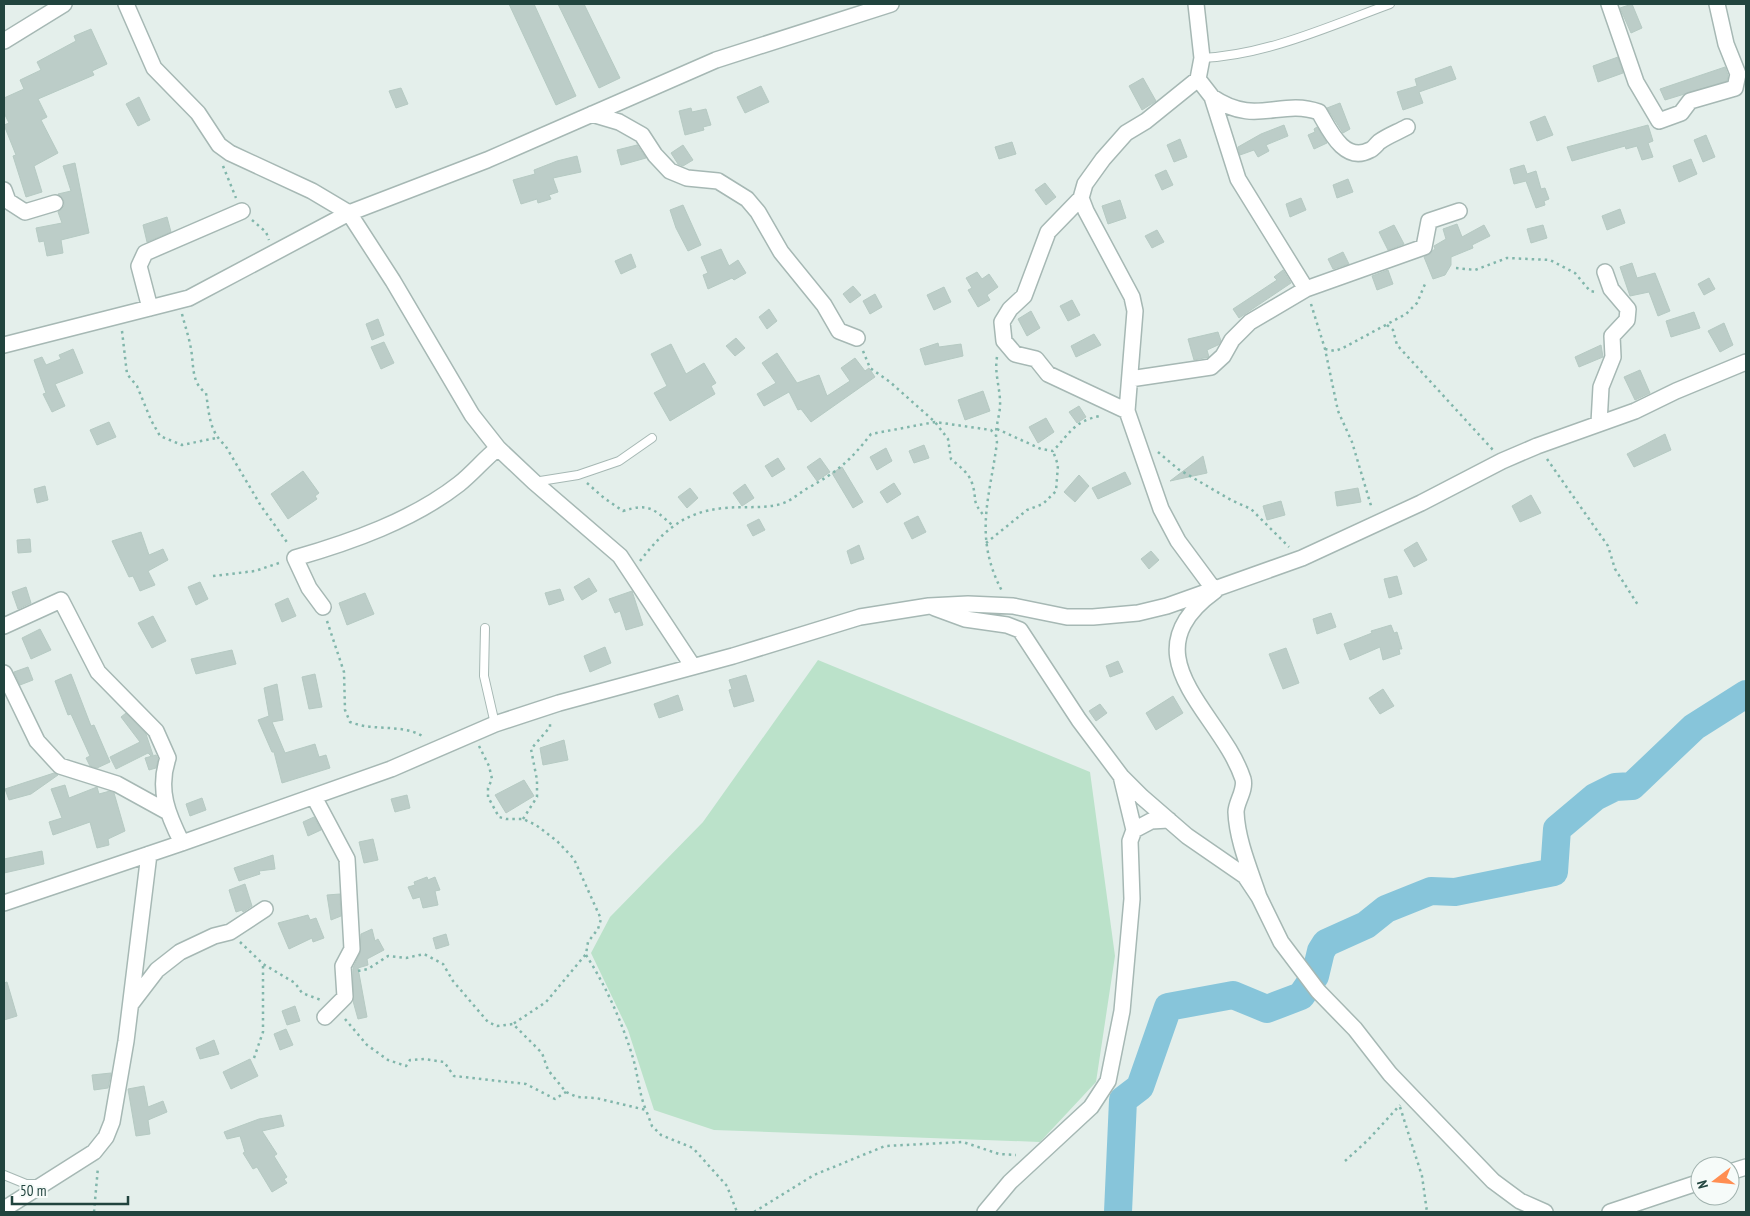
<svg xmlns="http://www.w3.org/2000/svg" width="1750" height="1216" font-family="'PT Sans Narrow',sans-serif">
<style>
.green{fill:#bbe2ca}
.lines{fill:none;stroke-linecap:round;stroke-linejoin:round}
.river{stroke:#87c5da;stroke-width:28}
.building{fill:#bccdc8;stroke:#b6cac3}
.service-casing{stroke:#a6b8b4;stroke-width:10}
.minor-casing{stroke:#a6b8b4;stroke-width:18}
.path{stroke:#81b6ab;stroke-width:2.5;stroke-dasharray:2.5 4;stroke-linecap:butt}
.service{stroke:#fff;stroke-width:8}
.minor{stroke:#fff;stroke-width:15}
</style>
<rect width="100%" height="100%" fill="#e4efeb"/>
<!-- green -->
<path class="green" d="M818,660L1090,772L1115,956L1096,1082L1040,1142L714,1130L654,1110L628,1030L591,953L610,917L703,822Z"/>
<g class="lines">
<!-- river -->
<path class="river" d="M1118,1212L1123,1100L1140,1087L1168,1007L1233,995L1267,1009L1301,996L1315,976L1321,951L1326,943L1366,925L1386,909L1431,891L1455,892L1554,872L1557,829L1595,797L1615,787L1632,786L1694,727L1746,694"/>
</g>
<!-- building -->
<path class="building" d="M509,4H534L576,96L556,105Z
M558,4H584L620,78L599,88Z
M1632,4L1642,28L1631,33L1620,8Z
M91,29L107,64L92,71L94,75L38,99L47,117L41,120L58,153L34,166L42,192L26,197L13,156L16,155L4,125L9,123L4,113V98L24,89L20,80L41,70L37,62L76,41L74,36Z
M1618,57L1623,73L1598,82L1593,66Z
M1451,66L1456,79L1419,92L1423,103L1403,110L1397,92L1417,86L1415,79Z
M1725,67L1728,75L1727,81L1665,100L1660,89Z
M1143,78L1156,101L1142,110L1129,86Z
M761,86L769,102L745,113L737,97Z
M401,88L408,104L396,108L389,91Z
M139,97L150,120L138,126L126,104Z
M1340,103L1350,129L1343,133L1327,108Z
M691,108L692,112L706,109L711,125L703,127L704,130L685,135L679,111Z
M1545,116L1553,135L1537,141L1530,122Z
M1284,125L1288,136L1266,145L1269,151L1258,157L1254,150L1240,155L1238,147L1261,134Z
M1648,125L1653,141L1648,143L1653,157L1642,160L1637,146L1626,149L1625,146L1572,161L1567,147Z
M1317,127L1327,143L1314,149L1308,135L1315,132L1314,129Z
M1706,135L1715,157L1703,162L1694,140Z
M1180,139L1187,157L1174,162L1167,145Z
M1012,142L1016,154L999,159L995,147Z
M637,145L646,158L621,165L617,150Z
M683,145L693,160L683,166L678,164L671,153Z
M577,156L581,172L553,178L558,192L549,195L551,199L538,203L537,199L521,204L513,180L535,174L534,170L557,161Z
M1691,159L1697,174L1679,182L1673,166Z
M75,163L89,233L61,240L63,253L47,256L44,241L39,242L36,228L62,223L58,212L64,206V201L58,194L71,191L63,166Z
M1524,165L1527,174L1536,171L1541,189L1545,188L1549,199L1544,201L1545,205L1536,208L1526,181L1514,184L1510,169Z
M1166,170L1173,185L1162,190L1155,175Z
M1348,179L1353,192L1337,198L1333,185Z
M1045,183L1056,197L1046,205L1035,190Z
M1301,198L1306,210L1290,217L1286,204Z
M1120,200L1126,218L1108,224L1102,206Z
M683,205L701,245L688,251L676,228L670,210Z
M1620,209L1625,223L1607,230L1602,216Z
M167,217L171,232L147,242L143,225Z
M1457,224L1462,237L1484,225L1490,236L1472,245L1473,248L1451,257V265L1445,275L1433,279L1424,257L1435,249L1434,246L1446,239L1443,229Z
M1394,225L1404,244L1388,250L1379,232Z
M1543,225L1547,238L1531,243L1527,229Z
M1157,230L1164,242L1152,248L1145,236Z
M721,249L729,266L738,260L746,273L734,280L732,278L708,289L703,275L708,273L701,257Z
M1343,252L1349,264L1333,269L1328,259Z
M631,254L636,267L621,274L615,261Z
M1632,263L1637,278L1655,273L1670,311L1658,316L1649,292L1630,296L1620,267Z
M1283,270L1291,283L1239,318L1233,309L1277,280L1274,277Z
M1388,270L1393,284L1377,290L1372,276Z
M977,272L982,279L989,274L998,287L987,295L990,300L978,307L968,290L972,288L966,278Z
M1709,278L1715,289L1704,295L1698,284Z
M853,286L861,295L850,303L843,294Z
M944,287L951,302L934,310L927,295Z
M875,294L882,307L870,314L863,301Z
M1072,300L1080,315L1068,321L1060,306Z
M769,309L777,321L767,329L759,317Z
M1031,311L1040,328L1027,336L1018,319Z
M1694,312L1700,328L1671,337L1666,321Z
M378,319L384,335L372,340L366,324Z
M1724,323L1733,345L1720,352L1708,331Z
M1218,332L1221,341L1218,345L1207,350L1209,357L1194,360L1188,339Z
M1094,334L1101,345L1076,357L1071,346Z
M736,338L745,348L735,356L726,346Z
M384,342L394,363L381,369L371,347Z
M938,343L939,347L961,344L963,356L925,365L920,349Z
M671,344L686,374L704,363L716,383L711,386L715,394L670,421L654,393L667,386L651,354Z
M1601,345L1603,357L1579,367L1575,357Z
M73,349L83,373L55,384L65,406L52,412L43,394L46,393L34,360L42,357L46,365L61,359L59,355Z
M777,353L797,383L819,375L827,396L850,381L841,368L855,358L865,371L869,368L875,377L811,422L801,409L798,410L789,392L764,406L757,394L776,383L762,363Z
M1640,370L1650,393L1635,400L1624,377Z
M983,391L990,411L965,420L958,400Z
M1079,406L1086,417L1077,423L1069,412Z
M1046,418L1054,432L1038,443L1029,427Z
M109,422L116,437L97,445L90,430Z
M1665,434L1671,450L1634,467L1627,454Z
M924,445L929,458L914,463L909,451Z
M886,448L892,461L877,470L870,457Z
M1203,456L1207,473L1170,481Z
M778,458L785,469L772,477L765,466Z
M820,458L830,472L817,481L807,467Z
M842,467L863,502L853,508L832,473Z
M303,471L319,493L315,496L317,499L288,519L271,494Z
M1125,472L1131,484L1098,499L1092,488Z
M1079,475L1089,486L1075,502L1064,492Z
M894,483L901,494L887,503L880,492Z
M745,484L754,498L742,506L733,493Z
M45,486L48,500L37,503L34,489Z
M690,488L698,498L687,508L678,497Z
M1358,488L1361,502L1337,506L1335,492Z
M1531,495L1541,513L1520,522L1512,506Z
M1281,501L1285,515L1267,520L1263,506Z
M918,516L926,532L912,539L904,523Z
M759,519L765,530L753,536L747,525Z
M141,532L149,555L163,549L168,560L148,571L155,585L140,591L133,576L129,577L112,541Z
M30,539L31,552L18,553L17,540Z
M1417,542L1427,560L1414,567L1404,550Z
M859,545L864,559L851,564L847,551Z
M1151,551L1159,560L1149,569L1141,559Z
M1397,576L1402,594L1389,598L1384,579Z
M589,578L597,591L582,600L574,587Z
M200,582L208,599L196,605L188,587Z
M26,587L31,603L18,609L12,592Z
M560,589L564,600L549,605L545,593Z
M632,591L643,625L626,630L620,611L615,613L609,599Z
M365,593L374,614L347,625L339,603Z
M288,598L296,616L282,622L275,604Z
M1331,613L1336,627L1317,634L1313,619Z
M153,616L166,641L152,648L138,623Z
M1391,625L1394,633L1397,632L1402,649H1399L1400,654L1383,660L1380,647L1350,660L1344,644L1372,633L1371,631Z
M40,629L51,650L31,659L22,638Z
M605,647L611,663L590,672L584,656Z
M1286,648L1299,683L1283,689L1269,654Z
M232,650L236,664L196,674L191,659Z
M1118,661L1123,672L1110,677L1106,666Z
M28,667L33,680L20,685L14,672Z
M71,674L91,726L94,725L110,762L97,768L90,766L86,758L90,756L71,714L68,715L55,681Z
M315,674L322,707L309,709L302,677Z
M746,675L754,701L734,707L729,690L732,689L729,680Z
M277,684L283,720L272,722L285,753L315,744L319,757L326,755L330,768L282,783L274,752H272L258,720L269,716L264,688Z
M1383,689L1394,706L1380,714L1369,698Z
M678,695L683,710L659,718L654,704Z
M1173,696L1183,713L1156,730L1146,713Z
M1100,704L1107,713L1096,721L1089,711Z
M126,713L146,734L153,755L151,756L148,753L116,769L110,757L140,742L121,717Z
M564,740L568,760L543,765L540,748Z
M156,755L158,759L156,768L149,770L145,758Z
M54,773L58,775L31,794L9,800L5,789Z
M524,780L534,796L506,813L495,795Z
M65,785L69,798L97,787L99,794L110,791L114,793L125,831L108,839L109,845L97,848L90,822L53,835L49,822L62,818L51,789Z
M407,795L410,808L395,812L391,799Z
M202,798L206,810L190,816L186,804Z
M314,817L321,830L308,836L303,822Z
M373,839L378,860L364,863L359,842Z
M42,851L44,864L4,873V859Z
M273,855L275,869L259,871L260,874L239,881L234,868Z
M427,877L428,880L435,877L440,890L435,891L438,905L423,908L420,897L413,899L408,887L415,885L414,882Z
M245,884L252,906L243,912L242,910L236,912L229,890Z
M340,894L341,916L331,920L327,895Z
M308,915L310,920L316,918L324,938L313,942L312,938L289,949L278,923Z
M372,929L375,941L378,939L384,950L367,959L368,965L358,968L367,1017L358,1019L353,1001V968L360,953L361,934Z
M446,934L449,945L436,949L433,938Z
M7,982L17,1016L4,1020V983Z
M295,1006L300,1021L287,1025L282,1011Z
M286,1029L293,1045L280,1050L274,1034Z
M214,1040L219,1054L200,1059L196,1048Z
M250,1059L258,1076L231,1089L223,1072Z
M111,1073L108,1088L94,1090L92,1075Z
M144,1086L148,1107L163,1101L167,1112L148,1120L150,1134L136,1136L128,1089Z
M281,1115L284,1126L262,1131L277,1154L274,1156L287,1177L284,1179L287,1183L272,1192L257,1167L253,1169L243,1153L245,1152L240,1136L227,1139L224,1132L259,1119Z"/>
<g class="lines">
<defs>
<path id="service" d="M1202,58C1267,55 1330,26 1390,4
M534,482L578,475L619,461L652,438
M485,628L484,676L495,724
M4,1175L26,1184H39"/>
<path id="minor" d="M126,4L154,68L198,113L219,145L230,153L312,191L349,213L393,281L472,415L498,448L534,482L620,556L692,665
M1196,4L1202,58L1198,79L1146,121L1126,133L1103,159L1085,184L1081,198L1086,211L1132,297L1135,311L1127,411L1161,509L1178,541L1215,591C1125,656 1221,712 1243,779C1246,790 1236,802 1236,812C1237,840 1250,870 1259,897
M1609,4L1636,82L1659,121L1681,113L1690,101L1735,88L1738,74L1726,44L1717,4
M4,41L64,4
M1212,97C1256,127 1280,98 1319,112C1329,129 1344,164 1370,150C1373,149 1376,145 1379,142C1387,136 1398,132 1407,127
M592,114L619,122L642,135L655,155L670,171L687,178L718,181L747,199L758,212L781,252L824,305L839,331L857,338
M4,190L8,201L25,212L55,203
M1081,198L1048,232L1024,296L1010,309L1002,322L1004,341L1015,354L1036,359L1048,374L1127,411
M1306,289L1424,247L1429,221L1459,211
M150,308L139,266L145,253L242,211
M4,345L189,298L349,213L487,160L716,60L891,4
M1130,379L1211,367L1223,356L1232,340L1250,322L1306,289L1238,179L1212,97L1198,79
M1599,423L1601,387L1613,357L1612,336L1627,320L1628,309L1611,289L1605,272
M323,607L309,588L295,558C351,542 413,520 459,484C473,473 484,459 498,448
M935,608L965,619L1007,625L1020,630L1079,720L1121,776L1142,797L1187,836L1245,876L1259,897L1281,942L1318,991L1355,1029L1390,1074L1493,1181L1520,1201L1545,1212
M4,626L61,600L98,672L156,731L168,758C157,790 168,815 182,843
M4,673L37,741L60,766L117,784L166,811
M314,797L347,859L352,949L343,966L345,997L325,1017
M1134,830L1151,821L1169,820
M4,903L182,843L391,769L495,724L559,703L733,656L860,617L929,606L968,604L1013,606L1067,617H1093L1138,613L1167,606L1302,558L1421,503L1502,461L1537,446L1635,411L1676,391L1746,362
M131,1004L157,970L180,952L214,936L230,932L265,909
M1730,1172L1746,1167
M4,1209L94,1152L106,1137L112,1122L126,1041L149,854
M985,1212L1010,1182L1091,1107L1108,1081L1122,1011L1132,899L1130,841L1134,830L1121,776
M1610,1212L1700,1182"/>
</defs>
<!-- service casing -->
<use href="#service" class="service-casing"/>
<!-- minor casing -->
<use href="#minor" class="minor-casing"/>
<!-- path -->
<path class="path" d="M223,166L236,198
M252,220L266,232L269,240
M1456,268L1475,270L1507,258L1550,260L1575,273L1590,291L1596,292
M1311,304L1325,349L1338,411L1352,442L1372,509
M182,314C185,326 189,337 191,349C194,365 191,383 206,393C209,412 209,432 225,445L261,506L289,545
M1387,325L1393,330L1397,345L1493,450
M122,331L127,374L137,386L151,420L160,436L182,445L216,438
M1325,349L1335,351L1343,348L1406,314L1417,303L1425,284
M863,351L870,368L890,382L935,422L948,439L951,459C959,466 969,473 972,483C978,501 970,499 985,517
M997,357C994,374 1001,390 1000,407C999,419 994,431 997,442C990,498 973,536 1002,591
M997,429L1041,449L1053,451C1070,433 1074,421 1100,416
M1158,452L1178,469L1231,500L1251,509L1289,547
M1547,459L1608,546L1615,569L1638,605
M587,483L604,498L623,511C648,503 653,508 672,525
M986,543L1027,510L1043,504L1056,491L1058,465L1053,451
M640,561C664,530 684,512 724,508C744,506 762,509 781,504C791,501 799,493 808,488C837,472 850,461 871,434L935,422L991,430L995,435
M213,576L255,571L282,562
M327,621L344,672L345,710L350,722C375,732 402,723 424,737
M479,746L489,766L492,779L488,788V797L499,817L506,819H523L536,825L557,841L574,859L601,919L598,929L588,942L586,954L546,1002L513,1024
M523,819L537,797V780L531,749L550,727V722
M240,942L263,964L295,983L302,993L321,1000
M586,955C606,986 622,1022 633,1058C638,1075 639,1094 646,1110
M358,971L368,969L388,956L406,958L424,954L443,964L453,981L488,1022L497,1026L513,1024L542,1053L548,1070L566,1092L577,1097L596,1098L646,1110L652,1126L661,1135L693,1148L727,1186L737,1212
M345,1019L367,1045L388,1060L406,1066L410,1060L424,1059L444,1062L454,1076L526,1084L555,1099L566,1092
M254,1058L263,1032V964
M1400,1107L1422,1176L1427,1212
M1345,1161L1368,1140L1400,1105
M94,1212L98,1167
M754,1212L814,1175L885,1146L963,1142L999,1154L1016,1155"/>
<!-- service -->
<use href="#service" class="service"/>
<!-- minor -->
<use href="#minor" class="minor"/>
</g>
<!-- border -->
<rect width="1750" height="1216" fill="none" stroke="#21443e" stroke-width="10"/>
<!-- north arrow -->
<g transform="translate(1715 1181) rotate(254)"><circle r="24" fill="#f6fbf9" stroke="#a1b2ae"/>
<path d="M0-4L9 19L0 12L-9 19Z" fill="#ff8e52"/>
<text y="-8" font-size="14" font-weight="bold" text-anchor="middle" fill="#21443e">N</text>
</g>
<!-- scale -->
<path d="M12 1196v8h116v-8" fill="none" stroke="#21443e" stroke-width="2.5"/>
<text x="20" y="1196" font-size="15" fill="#21443e" stroke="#f6fbf9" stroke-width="4" paint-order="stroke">50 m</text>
</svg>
